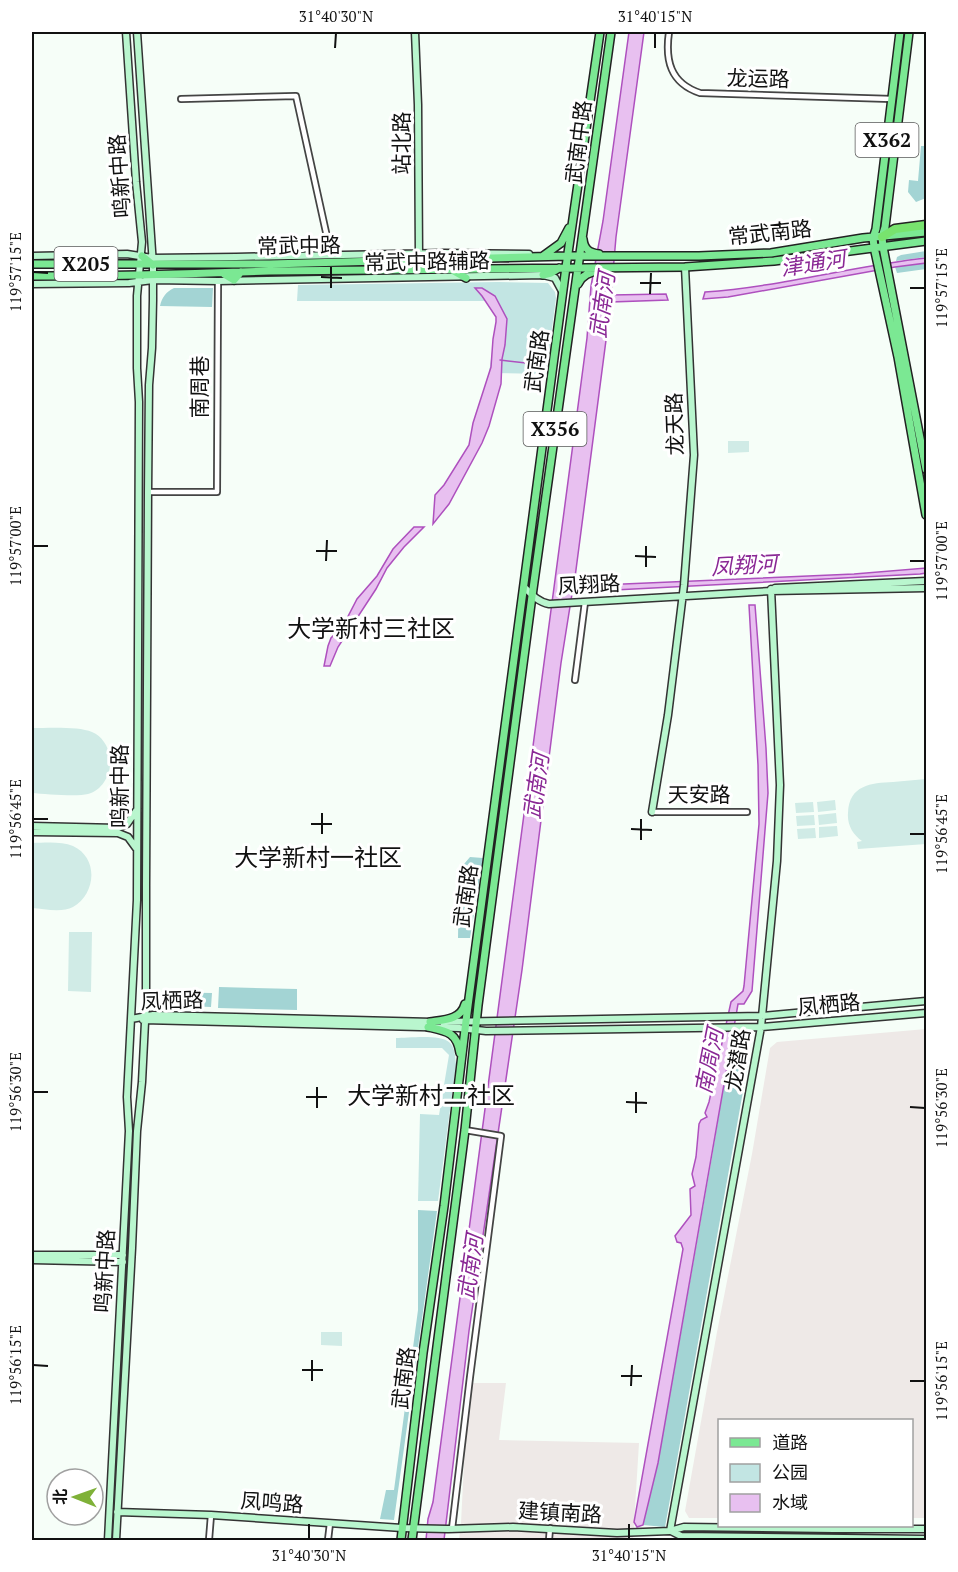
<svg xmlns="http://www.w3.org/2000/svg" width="958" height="1572" font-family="'PT Serif','Noto Sans SC',serif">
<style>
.industrial{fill:#eee9e7}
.green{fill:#c2e5e3}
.forest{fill:#a3d4d4}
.pitch{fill:#d0ebe6}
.water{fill:#e8c0f0;stroke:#ae50be;stroke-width:1.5}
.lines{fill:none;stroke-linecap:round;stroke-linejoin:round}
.stream{stroke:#ae50be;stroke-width:1.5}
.street-casing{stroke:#444;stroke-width:8}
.secondary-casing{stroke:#333;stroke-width:9}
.primary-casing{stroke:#222;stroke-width:10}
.highway-casing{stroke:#222;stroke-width:11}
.street{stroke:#fff;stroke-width:4.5}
.secondary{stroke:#b9f6ce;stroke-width:6}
.primary{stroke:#7be893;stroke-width:7}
.highway{stroke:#78e36e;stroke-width:8}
.ticks{fill:none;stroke:#111;stroke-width:2}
.labels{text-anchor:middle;stroke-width:6;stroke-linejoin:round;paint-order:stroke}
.shield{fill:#fff;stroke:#585858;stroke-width:1.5}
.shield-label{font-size:20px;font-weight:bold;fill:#111}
.street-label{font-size:21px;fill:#111;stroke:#fff}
.water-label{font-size:22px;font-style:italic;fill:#8a2895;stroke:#fff}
.quarter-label{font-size:24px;fill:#111;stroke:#fff}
.neatline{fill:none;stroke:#111;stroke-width:2}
.ticks-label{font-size:15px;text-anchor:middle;fill:#111}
</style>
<rect width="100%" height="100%" fill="#f6fef8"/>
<!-- industrial -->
<path class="industrial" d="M926,1029V1518H912V1420H720L719,1518H689L685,1511L717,1332L752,1154L770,1048L777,1042Z
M468,1383H506L499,1440L639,1443L633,1540H459L461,1523Z"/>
<!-- green -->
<path class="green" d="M498,282L548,283L555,292L556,298L546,374L489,373L496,322V317L486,301H297L298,285Z
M396,1038C408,1038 440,1034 449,1042C455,1047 455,1056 456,1064L438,1201H418L420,1114L439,1115L449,1055L442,1048H396Z"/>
<!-- forest -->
<path class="forest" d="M921,146H926V198L916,202L908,192L909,180L918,181Z
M926,251V257L896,261L897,257L901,255Z
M926,263V269L897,273L895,267Z
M174,288H213L212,307L160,306C162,297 166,292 174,288Z
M470,857L483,858L470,938H458L459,870Z
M219,987L297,989V1010L218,1008Z
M157,992L212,993L211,1007L161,1005L157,999Z
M729,1053L749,1058L665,1527L643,1525L658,1463L712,1157Z
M418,1210L437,1211L394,1520L380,1519L386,1490H394L418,1310Z"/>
<!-- pitch -->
<path class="pitch" d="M728,441H749V452L728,453Z
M32,728C47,728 79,726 92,732C102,736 108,746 110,757C112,773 103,790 88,794C77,797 45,794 32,793Z
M926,779V844L858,849L857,842L862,841C853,835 847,825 848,813C849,785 871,783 893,782C904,781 915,780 926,779Z
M835,800L836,810L818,812L817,802Z
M813,802L814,812L796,813L795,803Z
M836,813L837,823L819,825L818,815Z
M814,815L815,825L797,826L796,816Z
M837,826L838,836L819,838V827Z
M815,828L816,838L798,839L797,829Z
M32,843C44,843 61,841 73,846C99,858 96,894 73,907C62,913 44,909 32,908Z
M69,932H92L91,992L68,991Z
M321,1332H342V1346L321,1345Z"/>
<!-- water -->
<path class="water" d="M629,32H644L616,237L611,295L666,294L668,300L611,302L574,585L577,586L854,574L926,568V573L920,574L576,592L572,594L561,663L522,970L469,1331L444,1540H426L428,1519L433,1502L587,338L591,286L603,221Z
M926,258V263L895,267L728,297L703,299L705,292C780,287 852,266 926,258Z
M475,288H482L495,296L507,319L505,345L502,359L501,384L489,426L482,443L449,504L433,524L435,495L444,485L469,445L473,423L491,367L493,339L496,322V317L482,296Z
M414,527H424L404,547L387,568L376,589L338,647L330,666H324L328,646L331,638L343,626L357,599L377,576L393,549Z
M749,605H755L766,748L768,793L752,991L744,1004H738L658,1463L643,1525L637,1527L634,1522L683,1249L681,1243L677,1242L675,1236L691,1215L690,1189L695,1186L692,1174L696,1157L699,1124L701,1120L707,1117L705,1113L709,1102L731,1002L743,991L744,986L759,824L758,765Z"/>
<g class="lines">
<!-- stream -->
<path class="stream" d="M500,360L544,365"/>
<defs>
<path id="street" d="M669,32C665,60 670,83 700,93L892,99
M181,99L296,96L331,255
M148,492H217L218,281
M575,680L585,602
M652,812H747
M452,1529L470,1377L501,1136L465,1130
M209,1540L211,1515
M328,1540L330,1523
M549,1540L550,1528"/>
<path id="secondary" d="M415,32L418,105L419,256
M32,256L127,254L152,258L236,257L444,253L529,254
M32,284L129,283L153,280L218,281L543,275L555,278L562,291
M524,587C531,594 538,602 549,604L771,591L926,588
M775,588L926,581
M652,812L668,715L684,585L694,455L685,267
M32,826L118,828L127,824L136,811
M32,832L118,833L128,837L136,848
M131,1019L153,1015L433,1022
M143,1020L459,1028L486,1031L761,1027L926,1013
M443,1022L761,1016L926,1001
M32,1255H123
M32,1260L123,1262
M117,1512L211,1515L402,1528L448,1529L513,1527L617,1533L670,1531L684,1527L834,1529H926
M670,1531L761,1027L777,861L780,785L771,589
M671,1531L681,1536L926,1539
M108,1540L129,1131L127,1097L137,900L139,402L137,368V296L142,242L136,182L126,32
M116,1540L132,1248L137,1131L142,1082L146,1002V886L148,492L149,385L152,348L153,300V265L137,32"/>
<path id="primary" d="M900,32L876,229L873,238L874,247L898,357L926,515
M909,32L885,227L882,237L883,247L926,469
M583,239C584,249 589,253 599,254
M142,256L153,265
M543,256L561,243L569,228
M32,264H270L568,256H699L771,253L863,238L926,232
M452,270L466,278
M224,274L234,280L241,272
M543,275L551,273L559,268
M32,276C111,276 190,274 269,271L685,267L774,261L926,241
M578,284C583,273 593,272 603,269
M430,1022C443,1020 461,1020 465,1004
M428,1027C446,1031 457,1032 460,1053
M401,1540L423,1353L444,1206L466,1021L566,267L600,32
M412,1540L465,1130L478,1005L532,596L611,32"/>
<path id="highway" d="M882,237L895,229L926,225"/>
</defs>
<!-- street casing -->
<use href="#street" class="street-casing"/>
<!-- secondary casing -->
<use href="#secondary" class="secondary-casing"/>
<!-- primary casing -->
<use href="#primary" class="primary-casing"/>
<!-- highway casing -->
<use href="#highway" class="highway-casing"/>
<!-- street -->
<use href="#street" class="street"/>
<!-- secondary -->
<use href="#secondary" class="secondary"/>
<!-- primary -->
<use href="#primary" class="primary"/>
<!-- highway -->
<use href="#highway" class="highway"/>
</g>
<!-- ticks -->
<path class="ticks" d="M335,48L336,33M655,48V33M33,272L48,273M321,277L342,278M640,283H661M331,288V267M910,288H925M650,294L651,273M33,546H48M316,551H337M635,556L656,557M326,561L327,540M910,561H925M646,567V546M33,819H48M311,824H332M631,829L652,830M322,834V813M910,834H925M641,840V819M33,1092H48M306,1097H327M626,1102L647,1103M910,1107L925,1108M317,1108V1087M636,1113V1092M33,1365L48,1366M302,1370H323M621,1376H642M312,1381V1360M910,1381H925M631,1386L632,1365M309,1539V1524M629,1539V1524"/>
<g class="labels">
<!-- shield labels -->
<g class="shield">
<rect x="855.5" y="123" width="63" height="34" rx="4.5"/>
<rect x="54.5" y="247" width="63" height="34" rx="4.5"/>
<rect x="523.5" y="412" width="63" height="34" rx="4.5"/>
</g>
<g class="shield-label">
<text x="887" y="147">X362</text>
<text x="86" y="271">X205</text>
<text x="555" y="436">X356</text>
</g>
<!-- street labels -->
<g class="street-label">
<text transform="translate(758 79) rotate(1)" y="7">龙运路</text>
<text transform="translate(579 142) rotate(-83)" y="7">武南中路</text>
<text transform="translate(402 143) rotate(-90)" y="7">站北路</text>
<text transform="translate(120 176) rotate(-94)" y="7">鸣新中路</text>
<text transform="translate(770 233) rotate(-6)" y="7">常武南路</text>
<text transform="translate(299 246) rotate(-1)" y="7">常武中路</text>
<text transform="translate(427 262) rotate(-1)" y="7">常武中路辅路</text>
<text transform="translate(537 361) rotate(-82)" y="7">武南路</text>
<text transform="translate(200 387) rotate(-90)" y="7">南周巷</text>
<text transform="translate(675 424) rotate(-92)" y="7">龙天路</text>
<text transform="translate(589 585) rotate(-3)" y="7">凤翔路</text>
<text transform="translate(120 786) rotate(-90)" y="7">鸣新中路</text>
<text x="699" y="802">天安路</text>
<text transform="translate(466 896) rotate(-82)" y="7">武南路</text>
<text transform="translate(172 1001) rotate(-2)" y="7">凤栖路</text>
<text transform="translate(829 1005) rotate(-5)" y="7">凤栖路</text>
<text transform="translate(738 1060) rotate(-81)" y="7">龙潜路</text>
<text transform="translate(105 1271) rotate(-87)" y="7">鸣新中路</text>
<text transform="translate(404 1378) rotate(-83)" y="7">武南路</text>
<text transform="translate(272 1503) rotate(4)" y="7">凤鸣路</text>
<text transform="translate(560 1513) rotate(3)" y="7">建镇南路</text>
</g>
<!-- water labels -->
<g class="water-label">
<text transform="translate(813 263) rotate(-9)" y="8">津通河</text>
<text transform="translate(602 305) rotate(-82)" y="8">武南河</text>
<text transform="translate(744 565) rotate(-3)" y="8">凤翔河</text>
<text transform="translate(536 786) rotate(-82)" y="8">武南河</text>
<text transform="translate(709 1061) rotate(-79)" y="8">南周河</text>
<text transform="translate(470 1267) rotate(-82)" y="8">武南河</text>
</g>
<!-- quarter labels -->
<g class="quarter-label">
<text x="371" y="637">大学新村三社区</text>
<text x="318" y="866">大学新村一社区</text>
<text x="431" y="1104">大学新村二社区</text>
</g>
</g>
<!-- border -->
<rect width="958" height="1572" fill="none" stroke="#ffffff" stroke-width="66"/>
<!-- legend -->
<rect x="718" y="1419" width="195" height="108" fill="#ffffff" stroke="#a0a0a0" stroke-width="1.5"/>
<rect x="730" y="1438" width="30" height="9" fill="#7be893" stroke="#a0a0a0" stroke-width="1.5"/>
<text x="772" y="1449" font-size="18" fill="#111111">道路</text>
<rect x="730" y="1464" width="30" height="18" fill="#c2e5e3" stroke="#a0a0a0" stroke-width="1.5"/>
<text x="772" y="1479" font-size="18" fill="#111111">公园</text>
<rect x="730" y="1494" width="30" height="18" fill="#e8c0f0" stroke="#a0a0a0" stroke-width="1.5"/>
<text x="772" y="1509" font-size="18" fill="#111111">水域</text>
<!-- north arrow -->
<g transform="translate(75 1497) rotate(271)"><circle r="28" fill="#ffffff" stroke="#a0a0a0" stroke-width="1.5"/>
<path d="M0-4.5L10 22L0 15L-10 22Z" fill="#7fb138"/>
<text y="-9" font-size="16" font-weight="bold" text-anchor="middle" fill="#111111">北</text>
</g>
<rect x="33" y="33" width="892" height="1506" class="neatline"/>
<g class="ticks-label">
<text x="336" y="22">31°40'30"N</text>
<text x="655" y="22">31°40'15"N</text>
<text transform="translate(16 272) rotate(-90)" y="5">119°57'15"E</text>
<text transform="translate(942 288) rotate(-90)" y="5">119°57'15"E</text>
<text transform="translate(16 546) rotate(-90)" y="5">119°57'00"E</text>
<text transform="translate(942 561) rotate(-90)" y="5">119°57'00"E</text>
<text transform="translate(16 819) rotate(-90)" y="5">119°56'45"E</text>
<text transform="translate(942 834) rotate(-90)" y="5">119°56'45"E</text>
<text transform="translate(16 1092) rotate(-90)" y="5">119°56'30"E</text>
<text transform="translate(942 1108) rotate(-90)" y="5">119°56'30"E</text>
<text transform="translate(16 1365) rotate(-90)" y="5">119°56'15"E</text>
<text transform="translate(942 1381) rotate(-90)" y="5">119°56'15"E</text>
<text x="309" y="1561">31°40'30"N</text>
<text x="629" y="1561">31°40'15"N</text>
</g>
</svg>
